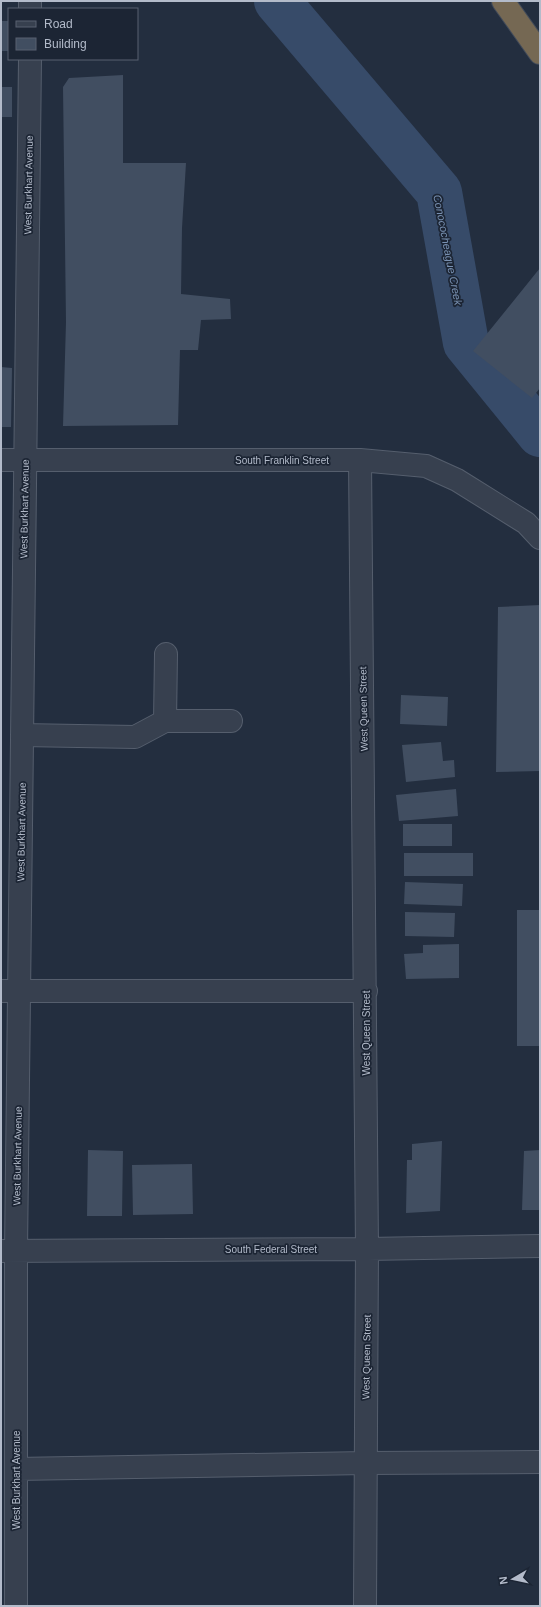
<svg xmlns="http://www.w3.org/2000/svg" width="541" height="1607" font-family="Arial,sans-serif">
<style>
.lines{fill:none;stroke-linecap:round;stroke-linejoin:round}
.river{stroke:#374b69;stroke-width:46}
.building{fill:#414e61}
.minor-casing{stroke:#555e6d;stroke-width:24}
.highway-casing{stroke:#424b5a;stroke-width:24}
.minor{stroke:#37404f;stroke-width:22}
.highway{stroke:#756853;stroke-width:22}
.labels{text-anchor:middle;stroke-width:3.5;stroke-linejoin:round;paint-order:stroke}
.street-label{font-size:10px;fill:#b3bbca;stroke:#1c2534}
.water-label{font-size:11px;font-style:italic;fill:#7991b2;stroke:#1c2534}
</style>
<rect width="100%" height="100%" fill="#232e3f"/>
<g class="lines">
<!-- river -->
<path class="river" d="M277,1L439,192L466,343L540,434"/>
</g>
<!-- building -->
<path class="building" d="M1,21H9V51H1Z
M123,75V163H186L182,228L181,294L230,299L231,319L201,320L198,350H180L178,425L63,426L66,322L63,87L69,78Z
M1,87H12V117H1Z
M540,268V388L532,398L473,351Z
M1,367L12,368L11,427H1Z
M540,605V771L496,772L498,607Z
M401,695L448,697L447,726L400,724Z
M441,742L443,761L454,760L455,777L406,782L402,745Z
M456,789L458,816L399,821L396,795Z
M403,824H452V846H403Z
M404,853H473V876H404Z
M405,882L463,884L462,906L404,904Z
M517,910H540V1046H517Z
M405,912L455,913L454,937L405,936Z
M459,944V978L406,979L404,954L423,953V945Z
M442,1141L440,1211L406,1213L407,1160H412V1144Z
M88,1150L123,1151L122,1216H87Z
M540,1150V1210H522L524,1151Z
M192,1164L193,1214L133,1215L132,1165Z"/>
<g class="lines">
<defs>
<path id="minor" d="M30,9V1
M1,460H360L426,466L457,480L526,523L540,538
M360,460L367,1249L365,1606
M165,721L166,654
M22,735L135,737L165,721H231
M1,991H366
M1,1251L367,1249L540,1246
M16,1469L365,1463L540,1462
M16,1606V1251L30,59"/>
<path id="highway" d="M503,1L540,53"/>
</defs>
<!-- minor casing -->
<use href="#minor" class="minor-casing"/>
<!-- highway casing -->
<use href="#highway" class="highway-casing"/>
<!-- minor -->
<use href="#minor" class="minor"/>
<!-- highway -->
<use href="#highway" class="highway"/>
</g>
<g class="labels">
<!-- street labels -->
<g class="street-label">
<text transform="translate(28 185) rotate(-89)" y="4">West Burkhart Avenue</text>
<text x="282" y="464">South Franklin Street</text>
<text transform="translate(24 509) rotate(-89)" y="4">West Burkhart Avenue</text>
<text transform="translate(363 709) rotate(-91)" y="4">West Queen Street</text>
<text transform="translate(21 832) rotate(-89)" y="4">West Burkhart Avenue</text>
<text transform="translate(366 1033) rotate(-90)" y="4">West Queen Street</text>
<text transform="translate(17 1156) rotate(-89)" y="4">West Burkhart Avenue</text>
<text x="271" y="1253">South Federal Street</text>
<text transform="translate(366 1357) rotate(-89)" y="4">West Queen Street</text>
<text transform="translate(16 1480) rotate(-90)" y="4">West Burkhart Avenue</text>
</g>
<!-- water labels -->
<g class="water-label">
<text transform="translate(448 250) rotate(79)" y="4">Conococheague Creek</text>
</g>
</g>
<!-- border -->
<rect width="541" height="1607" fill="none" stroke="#b3bbca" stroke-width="4"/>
<!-- legend -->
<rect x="8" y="8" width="130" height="52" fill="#1c2534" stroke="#586170"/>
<rect x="16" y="21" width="20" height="6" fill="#37404f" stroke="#586170"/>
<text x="44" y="28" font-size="12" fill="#b3bbca">Road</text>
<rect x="16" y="38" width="20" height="12" fill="#414e61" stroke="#586170"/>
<text x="44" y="48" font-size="12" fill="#b3bbca">Building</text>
<!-- north arrow -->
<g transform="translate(513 1579) rotate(261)" stroke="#1c2534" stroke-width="3" paint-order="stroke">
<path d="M0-3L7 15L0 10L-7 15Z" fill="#b3bbca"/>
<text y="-6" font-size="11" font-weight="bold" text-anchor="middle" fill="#b3bbca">N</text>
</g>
</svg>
